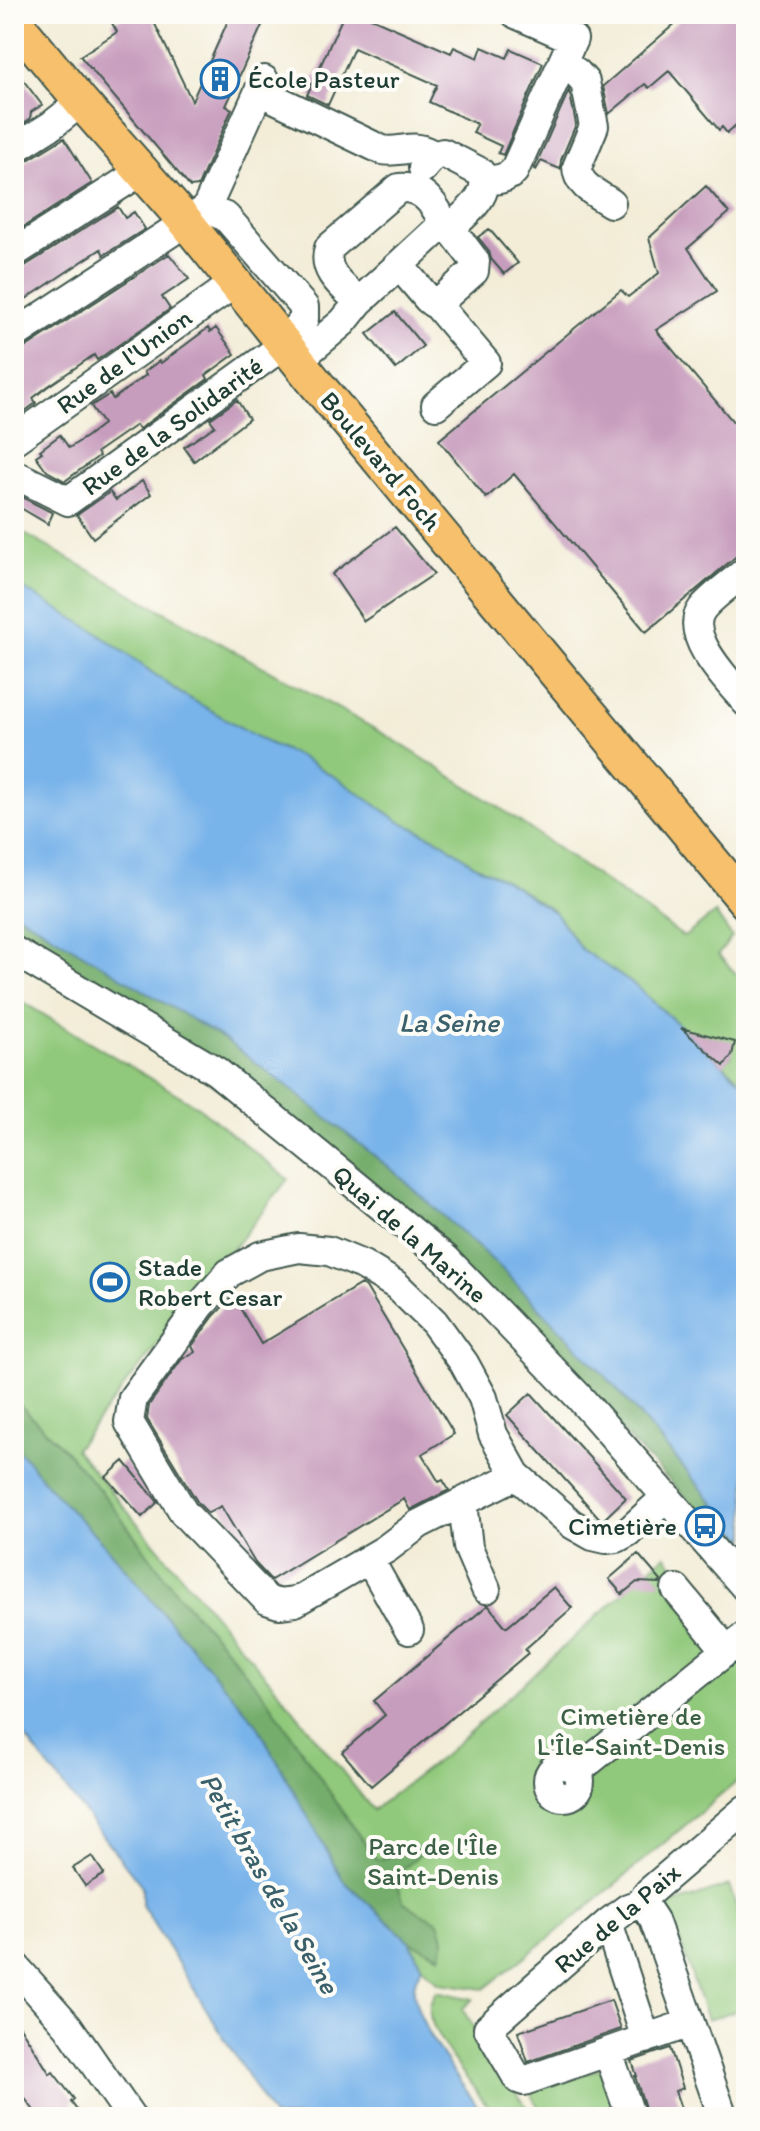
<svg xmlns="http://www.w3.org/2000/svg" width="760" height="2131" font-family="Itim,sans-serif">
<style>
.green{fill:#91c97c;stroke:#588358;stroke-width:2}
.forest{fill:#74ad6c;stroke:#4a7550;stroke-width:2}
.water{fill:#78b3ea;stroke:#4c788f;stroke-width:2}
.building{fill:#c79dbd}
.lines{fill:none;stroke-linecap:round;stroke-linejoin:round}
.minor-casing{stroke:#3f574d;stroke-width:32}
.major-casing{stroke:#3f574d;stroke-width:38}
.minor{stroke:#fff;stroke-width:28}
.major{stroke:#f7c06c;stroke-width:34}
.labels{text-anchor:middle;stroke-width:8;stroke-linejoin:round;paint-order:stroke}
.poi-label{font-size:26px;fill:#1f3d34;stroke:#fdfcf7;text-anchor:start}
.street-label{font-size:26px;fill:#1f3d34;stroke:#fdfcf7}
.park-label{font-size:26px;fill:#3c6046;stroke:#fdfcf7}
.water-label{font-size:28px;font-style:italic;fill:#3a606b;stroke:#fdfcf7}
</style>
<rect width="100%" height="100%" fill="#fdfcf7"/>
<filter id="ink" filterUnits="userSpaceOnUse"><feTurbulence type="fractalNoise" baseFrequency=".0125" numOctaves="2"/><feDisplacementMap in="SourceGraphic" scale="16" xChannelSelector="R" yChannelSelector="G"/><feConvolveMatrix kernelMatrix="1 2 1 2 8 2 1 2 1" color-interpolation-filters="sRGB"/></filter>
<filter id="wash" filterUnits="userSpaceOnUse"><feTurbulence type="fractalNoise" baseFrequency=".006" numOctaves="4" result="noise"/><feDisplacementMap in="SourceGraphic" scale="32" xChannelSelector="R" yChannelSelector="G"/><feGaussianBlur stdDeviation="1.8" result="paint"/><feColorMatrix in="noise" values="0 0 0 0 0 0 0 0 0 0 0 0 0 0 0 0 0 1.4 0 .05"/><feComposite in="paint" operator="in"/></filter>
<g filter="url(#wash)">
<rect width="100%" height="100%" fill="#f3edd8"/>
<!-- green -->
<path class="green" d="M14,528L391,738L493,803L684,937L715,913L732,937L718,955L746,984V1086L724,1065L732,1055L699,1043L637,987L581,949L555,912L505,880L474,865L441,841L399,821L338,779L300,757L268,743L180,693L98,633L18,586L14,583Z
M14,997L197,1106L288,1179L75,1449L281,1694L373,1810L443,1756L665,1555L746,1655V1774L582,1912L484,1989L439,1983L422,1967L410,1942L22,1454L14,1448Z
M729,1885L746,1936V2007L707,2020L668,1906Z
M436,1991L473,1999L462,2009L533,2117H496C479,2094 435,2041 430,2015C429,2006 431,2000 436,1991Z
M601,2068L625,2117H545L532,2097V2091Z"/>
<!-- forest -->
<path class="forest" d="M14,912L224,1039L282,1082L396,1173L501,1268L612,1383L746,1541V1574L693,1505L445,1250L14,943Z
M14,1399L65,1450L104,1495L181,1598L223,1645L268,1700L353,1827L377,1860L431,1845L395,1876L403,1901L419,1912L439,1922L444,1939L441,1956L410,1942L343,1880L256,1723L104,1544L54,1493L22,1454L14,1448Z"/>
<!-- water -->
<path class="water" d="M14,583L98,633L180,693L268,743L300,757L338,779L399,821L441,841L474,865L505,880L555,913L581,949L637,987L746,1086V1541L612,1383L501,1268L396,1173L282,1082L224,1039L14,912Z
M14,1448L22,1454L54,1493L104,1544L256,1723L343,1880L410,1942L422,1967C417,1974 414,1981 414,1990C415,2025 465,2089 486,2117H273L142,1905V1886L14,1723Z"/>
<g id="blocks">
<!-- building -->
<path class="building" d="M127,14H141L145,21L152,18L192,101L231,14H267L226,106L232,109L198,186L190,187L80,56L117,32L112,23Z
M344,14H362L451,53L454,47L478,58L482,47L507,58L511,49L543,63L503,155L498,153L501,146L473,133L477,124L429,102L437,85L354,48L328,105L307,95Z
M686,14H746V116L727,133L722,127L719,130L669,71L649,88L645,84L609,114L603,86Z
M14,68L42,105L31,112L30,119L14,129Z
M569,90L576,124L561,160L560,169L541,161L536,170L534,169Z
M64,138L92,183L17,231L14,225V166L23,163Z
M706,186L729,213L688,248L717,291L656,330L746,437V548L646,632L514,474L486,498L439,440L621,290L628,297L659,273L649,238Z
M118,207L125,218L134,212L145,229L104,255L101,249L14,307V273Z
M489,229L518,263L504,274L491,259L489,251L478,237Z
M169,254L189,279L162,297L170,309L97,360L94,355L47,387L33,398L36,403L14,419V352L23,349Z
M395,312L423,346L396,369L367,334Z
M208,328L210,332L216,328L235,354L206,375L208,379L139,429L136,425L97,452L99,456L65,481L47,471L36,456L42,452L40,450L60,435L69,448L86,437L103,424L91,406L110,394L113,399L146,375L144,372L159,361L161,363Z
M237,400L249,419L194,461L184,447L215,426L210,419Z
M142,481L151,494L93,538L77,515L110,492L116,500Z
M14,493L53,513L48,524L14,504Z
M395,527L434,574L364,621L332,574Z
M681,1028L735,1042L732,1055L724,1066Z
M361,1284L366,1287L454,1434L422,1454L439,1482L443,1480L449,1490L410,1510L404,1499L271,1580L255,1563L221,1506L208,1513L198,1503L147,1419L149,1405L182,1359L195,1352L192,1346L214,1316L233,1296L261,1344Z
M531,1393L626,1498L602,1521L507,1415Z
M124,1461L158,1502L142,1517L106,1477Z
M638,1554L661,1581L660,1583L637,1582L622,1594L609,1579Z
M554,1587L572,1608L525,1649L528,1653L371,1786L342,1752L385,1715L374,1701L488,1605L506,1627Z
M92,1856L104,1874L85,1886L73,1868Z
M611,2000L621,2029L528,2062L518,2032Z
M14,2017L50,2074L53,2072L74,2099L71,2102L82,2117H39L14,2084Z
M670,2048L683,2088L675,2091L684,2117H648L635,2076H637L632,2061Z"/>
</g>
</g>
<g filter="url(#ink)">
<use href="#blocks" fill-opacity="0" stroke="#3f574d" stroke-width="2"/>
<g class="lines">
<defs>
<path id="minor" d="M563,63L577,73L585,82L594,126L577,167C577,185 597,194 611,203
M259,91L382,150C400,154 417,141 433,156
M14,149L52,125L81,102
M423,168L433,156L443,153L480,172C496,191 464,216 450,228
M486,181C496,180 507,179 514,171L573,39L516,14
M14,253L142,171
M359,302C344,287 321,272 329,248L399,188C422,186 438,206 443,226
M14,335L206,209L264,80
M298,360L343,322L359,302L440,227L450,228L475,261L474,271L438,303H433L428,299L399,265
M436,405L486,363L438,306V303
M14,440L235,283
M14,474L68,501L285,344L304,319V307L226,217L206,209
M746,571C734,581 711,597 702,609C682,636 730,683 746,702
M14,951L216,1071L446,1259L579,1397L746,1588
M516,1475L419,1524L386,1549L295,1602L279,1604L267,1600L184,1513L129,1422L133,1398L201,1305L229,1273L260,1256L299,1248L329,1251L363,1265L396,1285L434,1322L464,1363L483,1398L493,1434L516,1475L572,1524L593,1536L606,1539L617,1538L628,1532L667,1496
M463,1502L468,1547L486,1589
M369,1559L409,1630
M676,1589L727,1651
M548 1781a16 16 0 1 1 32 0a16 16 0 1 1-32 0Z
M577,1771L746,1635
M639,1904L648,1911L654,1920L723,2117
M608,1923L646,2039
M14,1965L68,2026L131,2117
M690,2023L524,2081L518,2079L488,2028L608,1923L628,1908L639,1904L649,1892L746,1809
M608,2052L631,2117"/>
<path id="major" d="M14,21L81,102L187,223L314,381L746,902"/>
</defs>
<!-- minor casing -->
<use href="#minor" class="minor-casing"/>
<!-- major casing -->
<use href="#major" class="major-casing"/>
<!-- minor -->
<use href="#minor" class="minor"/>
<!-- major -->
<use href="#major" class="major"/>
</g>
</g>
<!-- icons -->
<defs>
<symbol id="building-ring" viewBox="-11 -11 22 22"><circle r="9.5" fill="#fdfcf7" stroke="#1f6fb2" stroke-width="1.5"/><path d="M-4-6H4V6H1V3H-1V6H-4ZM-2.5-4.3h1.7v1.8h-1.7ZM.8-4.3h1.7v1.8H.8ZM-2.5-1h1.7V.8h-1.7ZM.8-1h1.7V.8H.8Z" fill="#1f6fb2"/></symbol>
<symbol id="stadium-ring" viewBox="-11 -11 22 22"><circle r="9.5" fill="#fdfcf7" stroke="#1f6fb2" stroke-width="1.5"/><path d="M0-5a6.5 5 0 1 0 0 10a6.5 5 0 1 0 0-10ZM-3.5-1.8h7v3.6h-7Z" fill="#1f6fb2"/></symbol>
<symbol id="bus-ring" viewBox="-11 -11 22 22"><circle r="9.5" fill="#fdfcf7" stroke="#1f6fb2" stroke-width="1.5"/><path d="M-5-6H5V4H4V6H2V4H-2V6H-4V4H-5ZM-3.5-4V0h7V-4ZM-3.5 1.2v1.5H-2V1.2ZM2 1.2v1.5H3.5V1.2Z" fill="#1f6fb2"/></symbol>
</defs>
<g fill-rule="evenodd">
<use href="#building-ring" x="198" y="57" width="44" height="44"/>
<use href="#stadium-ring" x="88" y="1260" width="44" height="44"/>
<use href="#bus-ring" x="683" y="1504" width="44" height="44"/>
</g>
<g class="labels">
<!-- poi labels -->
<g class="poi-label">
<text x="248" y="88">École Pasteur</text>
<text x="138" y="1276">Stade<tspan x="138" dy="30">Robert Cesar</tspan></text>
<text x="677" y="1535" text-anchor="end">Cimetière</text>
</g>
<!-- street labels -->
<g class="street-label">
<text transform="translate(124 361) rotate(-36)" y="9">Rue de l'Union</text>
<text transform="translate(172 426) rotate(-36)" y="9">Rue de la Solidarité</text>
<text transform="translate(381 461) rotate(50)" y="9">Boulevard Foch</text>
<text transform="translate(410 1234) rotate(41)" y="9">Quai de la Marine</text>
<text transform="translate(617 1918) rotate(-40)" y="9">Rue de la Paix</text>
</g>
<!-- park labels -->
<g class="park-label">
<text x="631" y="1725">Cimetière de<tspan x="631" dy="30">L'Île-Saint-Denis</tspan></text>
<text x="433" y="1855">Parc de l'Île<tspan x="433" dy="30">Saint-Denis</tspan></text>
</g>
<!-- water labels -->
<g class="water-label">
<text x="449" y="1032">La Seine</text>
<text transform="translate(270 1883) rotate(60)" y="10">Petit bras de la Seine</text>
</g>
</g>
<!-- margin -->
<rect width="760" height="2131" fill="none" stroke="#fdfcf7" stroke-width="48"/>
</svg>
